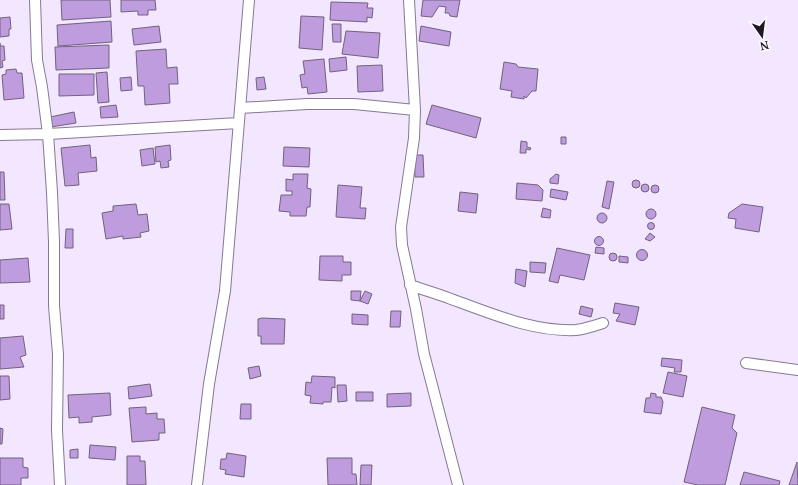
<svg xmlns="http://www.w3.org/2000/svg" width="798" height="485" font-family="'Noto Serif',serif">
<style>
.building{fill:#bf9cde;stroke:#70627c}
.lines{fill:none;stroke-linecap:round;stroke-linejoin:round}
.street-casing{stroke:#867893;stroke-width:12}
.street{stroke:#fff;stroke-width:10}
</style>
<rect width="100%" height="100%" fill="#f3e7ff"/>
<!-- building -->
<path class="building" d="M61,0H110L111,17L62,20Z
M121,0H155L156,10H148V15H138V11L121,12Z
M423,0H460L457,17L450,16L449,13H445L446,7L439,6L432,17L421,16Z
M331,2L368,3L367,8H373L372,18L367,17V22L330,20Z
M301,16L324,17L322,50L299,48Z
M10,17L11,29H9V36L0,37V18Z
M111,21L112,42L58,46L57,25Z
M332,24H341V42H333Z
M159,26L161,42L134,45L132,29Z
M421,26L451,32L449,46L419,41Z
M346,31L380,33L378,58L342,54Z
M0,43V46H4L5,60L2,61L3,67L0,68Z
M109,45V68L56,70L55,47Z
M166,49L167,68L177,67L178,84H169L170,103L145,105L144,86H138L136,51Z
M346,57L347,70L330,72L329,59Z
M324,59L327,92L308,94L307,87L302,88L300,75L305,74L303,61Z
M504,62L516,64L518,67L538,69L536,91H532L526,98L524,96V99L511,97L512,91L500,89Z
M382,65L383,91L358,92L357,66Z
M16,69L17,73H22L24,98L4,100L2,75L6,74V70Z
M107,72L109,102L98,103L96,73Z
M59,74H94V95L59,96Z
M131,77L132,90L121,91L120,78Z
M264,77L266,89L257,90L256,78Z
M116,105L118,117L101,118L100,107Z
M432,105L481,118L476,138L426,124Z
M74,112L76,123L51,127L50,117Z
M561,137H566V144H561Z
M521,141L527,142V147L531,148L530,150L526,149V153H520Z
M90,145L91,158L96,157L97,171L78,173L79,185L65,186L61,148Z
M170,145L171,160L168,161L169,167L161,168L160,161L156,162L155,147Z
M284,147L310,148L309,167L283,166Z
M153,148L155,164L142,166L140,150Z
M414,155H423L424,177H415Z
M0,172H4L5,200H0Z
M293,174H308L307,188L311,189L310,207H307L306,216H290V212L279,211L281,195H292V191H286V179L293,180Z
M556,174L559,175L558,184L550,183V179Z
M632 184a4 4 0 1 1 8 0a4 4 0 1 1-8 0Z
M607,181L614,182L609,209L602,207Z
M517,183L538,185L543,190L542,201L516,199Z
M641 188a4 4 0 1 1 8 0a4 4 0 1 1-8 0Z
M338,185L362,187L360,208H366L365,219L336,217Z
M651 189a4 4 0 1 1 8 0a4 4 0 1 1-8 0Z
M551,189L568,192L566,200L550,197Z
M460,192L478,194L476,213L458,211Z
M0,204H9L12,229L0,230Z
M136,204L138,215L147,214L149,231L140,233L141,237L123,239V236L106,239L102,213L113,211V206Z
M742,204L763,207L759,232L735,228L736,219L728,218L729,213Z
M543,208L551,210L550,218L541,217Z
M646 214a5 5 0 1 1 10 0a5 5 0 1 1-10 0Z
M597 218a5 5 0 1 1 10 0a5 5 0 1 1-10 0Z
M647.5 226a3.5 3.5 0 1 1 7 0a3.5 3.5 0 1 1-7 0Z
M66,229H73V248H65Z
M650,233L655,237L650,241L645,239Z
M594.5 241a4.5 4.5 0 1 1 9 0a4.5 4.5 0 1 1-9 0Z
M596,247L604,248V254L595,253Z
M557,248L590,255L584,280L560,275L558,283L549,281Z
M636.5 255a5.5 5.5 0 1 1 11 0a5.5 5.5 0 1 1-11 0Z
M609 257a4 4 0 1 1 8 0a4 4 0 1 1-8 0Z
M320,256H343V262H351V275H342V281L319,280Z
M619,256L628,257V263L619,262Z
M28,258L30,282L0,283V260Z
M530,262L546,263L545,273L530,272Z
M516,269L527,271L525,287L515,283Z
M351,291H361L360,301L351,300Z
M365,291L372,294L368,304L360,301Z
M615,303L639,307L635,325L616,321L620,314L613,313Z
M0,305H4V319H0Z
M581,306L593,309L591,317L579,314Z
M391,311H401L400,327H390Z
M352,314L368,315V325L352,324Z
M262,318L285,319L284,344H261V336H258V319Z
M23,336L26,355L20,357L24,367L0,369V338Z
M662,358L682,360L681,372H674L675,368L661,366Z
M259,366L261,376L250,379L248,368Z
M668,372L687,376L683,397L663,393Z
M0,376H9L10,399L0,400Z
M312,376L335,377V388L332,387L331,402H323V404L310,403L311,396L305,395L306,382L311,383Z
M150,384L152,396L129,399L128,387Z
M337,385H346L347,401L338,402Z
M356,392H373V401H356Z
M110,393L111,415L92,417V422L79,423V417L69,418L68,395Z
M411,393V406L387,407V394Z
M651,393L656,394V397H661L663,402L661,414L644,412L646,398H650Z
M241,404H251V419H240Z
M146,407V414L157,413V419H164L165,433H159V440L132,442L129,408Z
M702,407L735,415L732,428L737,433L725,485H698L684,482Z
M0,428L3,429L2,444H0Z
M90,445L116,447L115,460L89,458Z
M78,449V458H70V450Z
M227,453L246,456L244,477L225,474L226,470L220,469L221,459H226Z
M127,456H140V461H145L146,485H127Z
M0,458H23V467L28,468V478H21V485H0Z
M327,458H352V474H356L357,485H328Z
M797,462L798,485H789Z
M361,465H372L371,485H360Z
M744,472L780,481L779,485H740Z"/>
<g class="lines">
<defs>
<path id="street" d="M35,0L37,60L42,87L48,134L52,192L54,242V306L58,354L57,430L60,485
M409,0L415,110L414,138L401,227L402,245L416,309L424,354L458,485
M240,108L307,104H354L415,110
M0,135L48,134L239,123
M410,285C424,290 438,294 451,299C491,313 532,332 576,330C585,329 594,326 603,323
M746,363L798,370
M197,485L209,384L225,291L249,0"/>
</defs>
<!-- street casing -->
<use href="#street" class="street-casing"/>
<!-- street -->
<use href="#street" class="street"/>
</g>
<!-- north arrow -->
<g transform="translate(762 36) rotate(166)" stroke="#fcf9ff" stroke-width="3" paint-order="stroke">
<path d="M0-3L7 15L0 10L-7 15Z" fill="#1d1822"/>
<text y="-6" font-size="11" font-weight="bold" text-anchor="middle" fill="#1d1822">N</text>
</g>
</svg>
